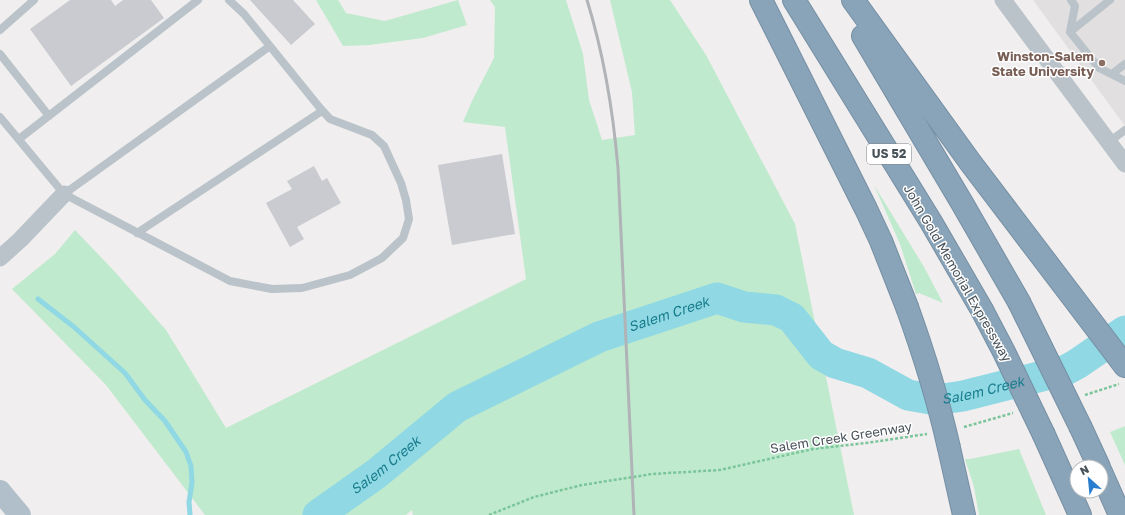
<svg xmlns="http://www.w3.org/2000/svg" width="1125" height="515" font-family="'Golos Text',sans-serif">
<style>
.education{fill:#e1dfdf}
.green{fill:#bfeacd}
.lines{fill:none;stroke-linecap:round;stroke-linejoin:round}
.stream{stroke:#90d8e4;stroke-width:5}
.river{stroke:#90d8e4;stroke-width:31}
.building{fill:#c9cbd0}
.highway-casing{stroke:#758fa4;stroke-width:24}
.path{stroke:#7bc59b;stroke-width:2.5;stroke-dasharray:3 2;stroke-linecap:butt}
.lane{stroke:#bac3c9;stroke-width:8}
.street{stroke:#bac3c9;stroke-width:17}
.primary{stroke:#b0bfca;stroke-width:22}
.highway{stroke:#89a3b8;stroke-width:22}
.rail{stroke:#b0b4b7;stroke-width:3}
.highway-bridge-casing{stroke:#758fa4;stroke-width:24;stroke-linecap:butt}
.highway-bridge{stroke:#89a3b8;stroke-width:22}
.education-dot{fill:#8d6e63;stroke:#fff;stroke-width:1.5}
.labels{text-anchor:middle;stroke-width:3;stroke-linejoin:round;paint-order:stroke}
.shield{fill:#fff;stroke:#7f868b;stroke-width:1}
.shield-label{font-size:12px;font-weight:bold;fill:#485259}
.education-label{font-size:13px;font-weight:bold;fill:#785e54;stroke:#fff;text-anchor:end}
.street-label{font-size:13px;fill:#485259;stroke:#fff}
.water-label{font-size:14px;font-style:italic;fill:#187d8d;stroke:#fff}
</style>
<rect width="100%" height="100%" fill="#f0eeee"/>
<!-- education -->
<path class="education" d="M1033,0H1125V126Z"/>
<!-- green -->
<path class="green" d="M316,0H338L346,13L385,21L458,0L467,25L423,38L369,45L343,46Z
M490,0H566L583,54L589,100L602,140L635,135L632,92L610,0H670L706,55L795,224L854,515H413L412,510L406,515H205L106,385L12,289L55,254L75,230L116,273L166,330L226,428L526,279L505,127L463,122L472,101L494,58L495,7Z
M874,185L924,267L943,303L919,293L916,294L900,244Z
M1125,426V465L1110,432Z
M1019,449L1046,515H979L974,487L965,459H970Z"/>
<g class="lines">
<!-- stream -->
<path class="stream" d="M38,299L74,327L125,373L145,400L165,421L186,452L191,466L192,483L189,502L190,515"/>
<!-- river -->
<path class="river" id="s1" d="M318,515L376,474L457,407L599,337L717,298L744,307L776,310L792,318L821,355L835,363L868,373L908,395L936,400L963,396L1066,370L1077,364L1125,331"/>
</g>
<!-- building -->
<path class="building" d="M70,0H111L115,6L123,0H151L164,18L71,86L30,29Z
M250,0H293L315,24L291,45Z
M502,154L515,234L452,245L438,165Z
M314,166L322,181L327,178L341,203L297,227L304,239L290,247L266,203L292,189L287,181Z"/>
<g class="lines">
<defs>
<path id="highway" d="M761,0L866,209L881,241L907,307
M794,0L931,222L982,310
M853,0L970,162L1125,366
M863,36L962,203L1019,302
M1081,428L1099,467
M1044,435L1080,515
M949,448L964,515
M1101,472L1120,515"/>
</defs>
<!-- highway casing -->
<use href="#highway" class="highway-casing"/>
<!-- path -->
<path class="path" d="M1085,395L1119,384
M964,427L1013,413
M489,515L534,497L582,485L652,474L720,470L813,449L866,443L927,434"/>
<!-- lane -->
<path class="lane" d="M1071,0L1075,6L1070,32L1099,68L1125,81
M0,30L34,0
M1070,32L1110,0
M0,54L49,116
M1112,74L1125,64
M0,117L64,194L230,281L272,289L302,288L350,275L382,258L403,238L409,219L406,200L401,183L384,146L372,135L330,119L320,108L244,14L229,0
M19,139L198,0
M1109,142L1125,130
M64,194L270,46
M137,233L322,111"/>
<!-- street -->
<path class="street" d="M1003,0L1125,164
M0,258L20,240L64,194"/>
<!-- primary -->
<path class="primary" d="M0,491L20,515"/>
<!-- highway -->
<use href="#highway" class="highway"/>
<!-- rail -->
<path class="rail" d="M587,0C604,55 613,110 618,168L634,515"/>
<defs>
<path id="highway-bridge" d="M1019,302L1081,428
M907,307C924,354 938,399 949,448
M982,310L1004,352L1044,435"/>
</defs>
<!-- highway-bridge casing -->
<use href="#highway-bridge" class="highway-bridge-casing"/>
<!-- highway-bridge -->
<use href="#highway-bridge" class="highway-bridge"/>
</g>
<!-- markers -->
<circle class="education-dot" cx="1102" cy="63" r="4"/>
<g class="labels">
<!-- shield labels -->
<rect class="shield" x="867" y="144" width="44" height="20" rx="3"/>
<g class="shield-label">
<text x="889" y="158">US 52</text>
</g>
<!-- education labels -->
<g class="education-label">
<text x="1094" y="61">Winston-Salem<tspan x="1094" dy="15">State University</tspan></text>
</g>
<!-- street labels -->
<g class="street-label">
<text transform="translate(958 273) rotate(60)" y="5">John Gold Memorial Expressway</text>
<text transform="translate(841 437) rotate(-9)" y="5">Salem Creek Greenway</text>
</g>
<!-- water labels -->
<g class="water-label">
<text dy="5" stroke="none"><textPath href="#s1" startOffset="408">Salem Creek</textPath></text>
<text dy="5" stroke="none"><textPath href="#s1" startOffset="757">Salem Creek</textPath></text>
<text dy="5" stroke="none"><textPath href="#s1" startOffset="84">Salem Creek</textPath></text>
</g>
</g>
<!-- north arrow -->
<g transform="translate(1089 479) rotate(333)"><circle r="19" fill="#ffffff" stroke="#b6babd"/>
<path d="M0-3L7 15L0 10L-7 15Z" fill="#297dcf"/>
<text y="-6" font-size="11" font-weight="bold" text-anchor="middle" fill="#485259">N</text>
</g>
</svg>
